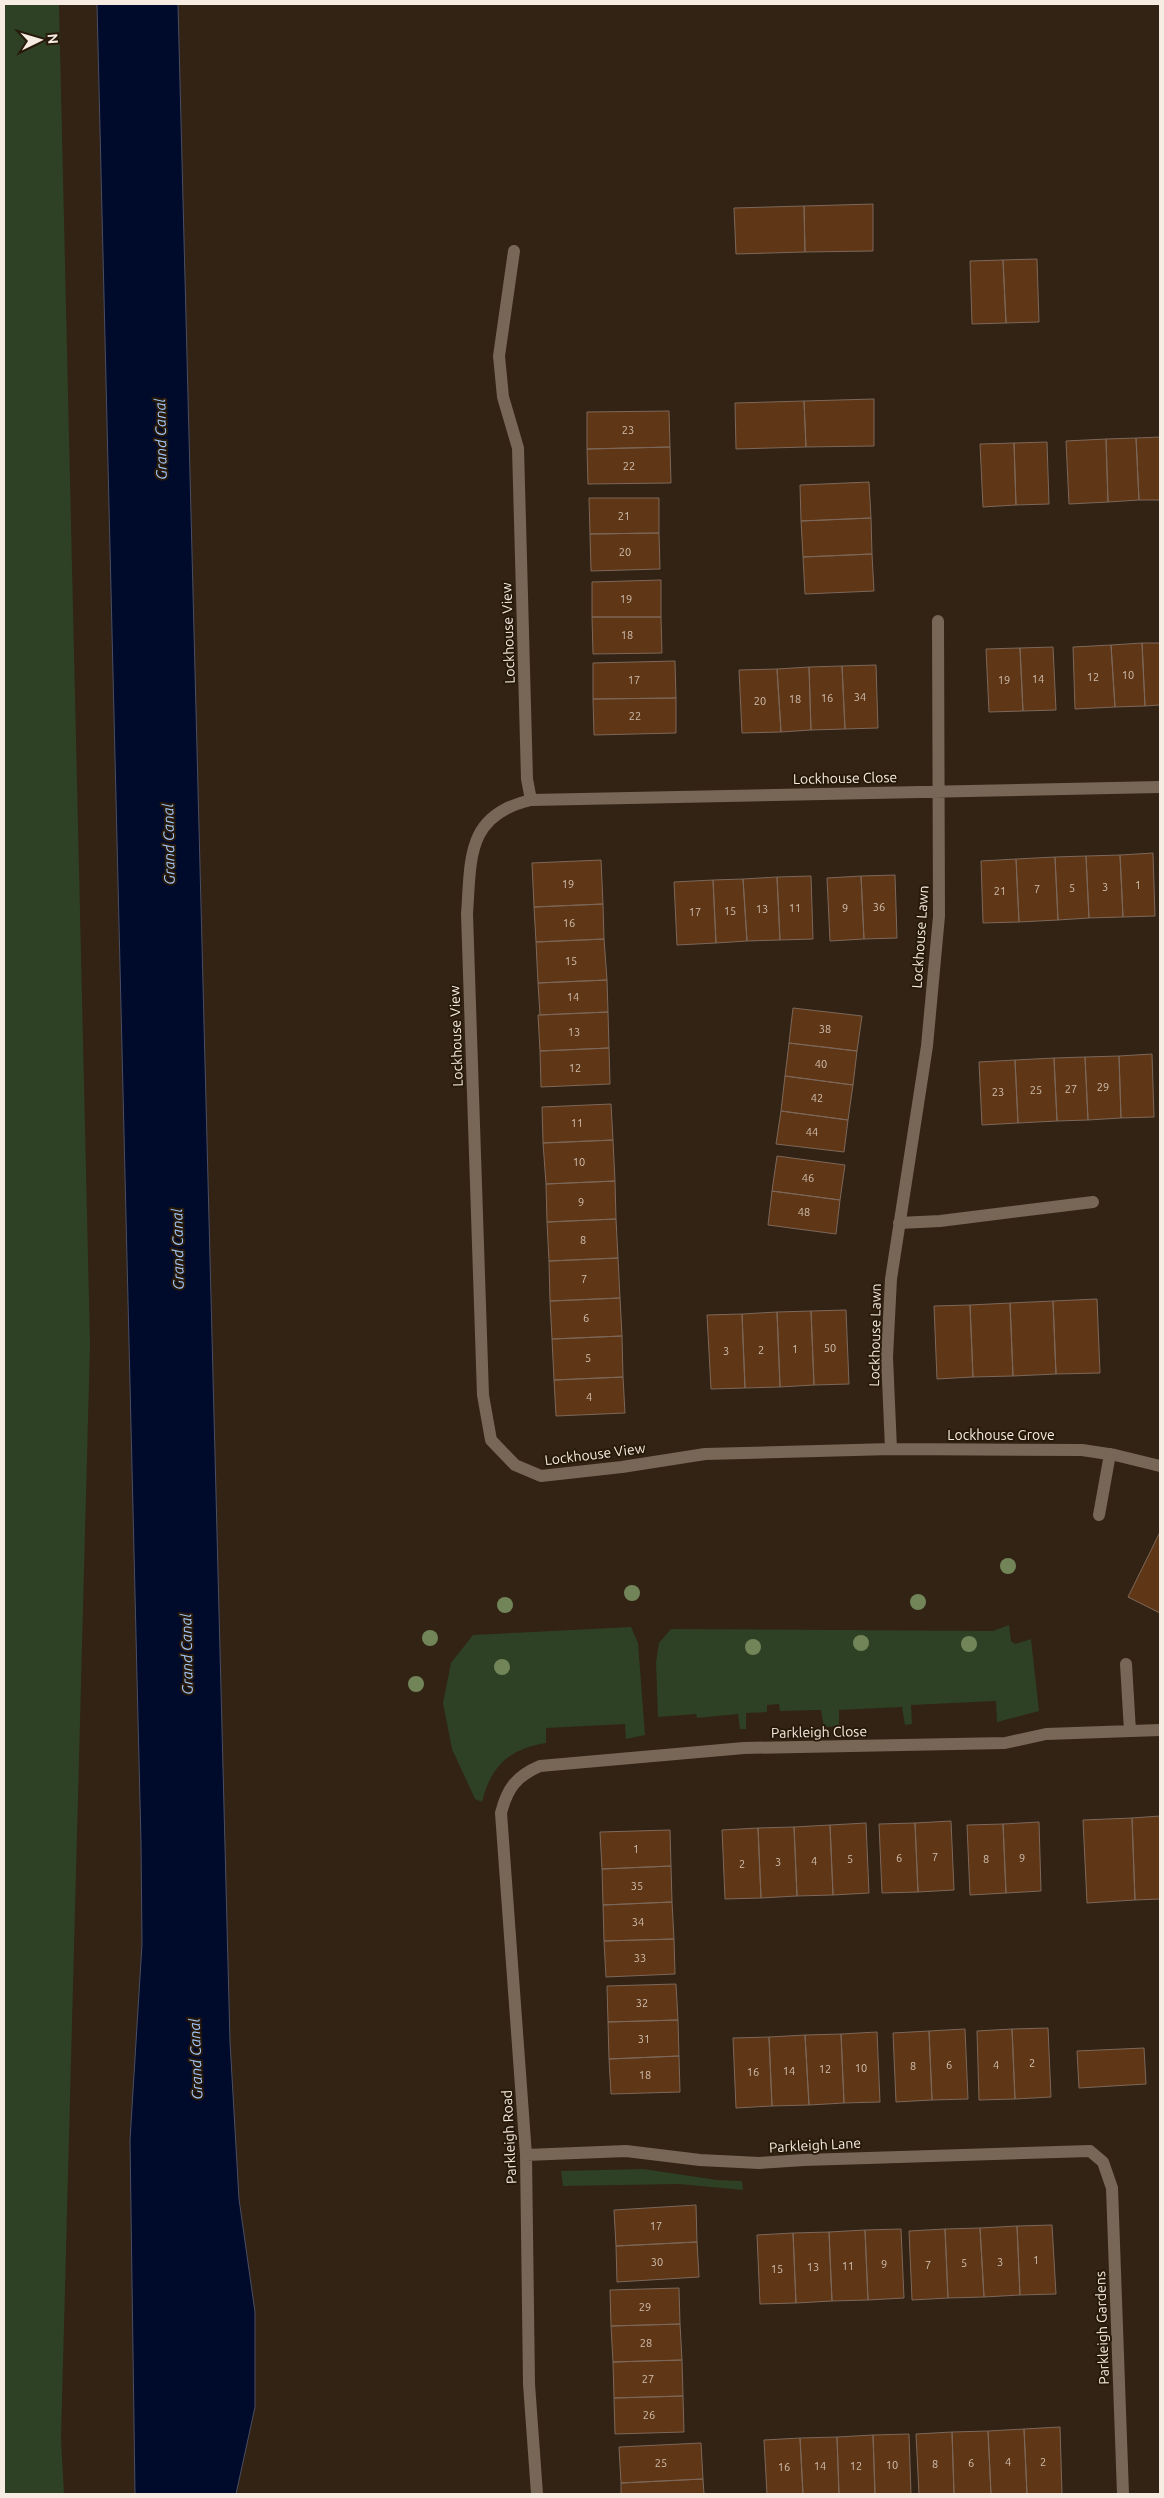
<svg xmlns="http://www.w3.org/2000/svg" width="1164" height="2498" font-family="Ubuntu,sans-serif">
<style>
.green{fill:#2e4124}
.water{fill:#000b2c;stroke:#4a4e63}
.building{fill:#603716;stroke:#7c6759}
.lines{fill:none;stroke-linecap:round;stroke-linejoin:round}
.minor{stroke:#786656;stroke-width:12}
.tree{fill:#728559}
.labels{text-anchor:middle;stroke-width:4;stroke-linejoin:round;paint-order:stroke}
.number-label{font-size:11px;fill:#d0bfaf}
.street-label{font-size:14px;fill:#f6ece2;stroke:#281a0a}
.water-label{font-size:15px;font-style:italic;fill:#a2c7fa;stroke:#281a0a}
</style>
<rect width="100%" height="100%" fill="#322314"/>
<!-- green -->
<path class="green" d="M4,4H59L90,1344L61,2439L64,2494H4Z
M1009,1625L1011,1641L1015,1644L1031,1639L1039,1711L997,1722L996,1701L911,1705L912,1724L905,1725L902,1707L839,1710V1726L824,1727L821,1710L780,1711L779,1704L767,1705V1712L746,1713V1729H740L738,1714L697,1718L696,1714L658,1717L656,1662L659,1643L671,1629L993,1631Z
M631,1627L638,1643L645,1735L626,1739L625,1724L546,1728V1743C509,1749 491,1766 482,1802L475,1799L452,1749L443,1703L451,1663L473,1635Z
M643,2169L717,2180L742,2181L743,2190L679,2184L563,2186L561,2171Z"/>
<!-- water -->
<path class="water" d="M97,4H178L230,2042L239,2199L255,2312V2407L236,2494H135L130,2140L142,1944L141,1844Z"/>
<!-- building -->
<path class="building" d="M873,204V251L805,252L804,206Z
M804,206L805,252L736,254L734,208Z
M1037,259L1039,322L1006,323L1003,260Z
M1003,260L1006,323L972,324L970,261Z
M874,399V446L806,447L804,401Z
M804,401L806,447L736,449L735,403Z
M669,411L670,447L587,449V412Z
M1160,437V500H1139L1136,438Z
M1136,438L1139,500L1108,502L1106,439Z
M1106,439L1108,502L1069,504L1066,441Z
M1047,442L1049,504L1016,505L1014,443Z
M1014,443L1016,505L983,507L980,444Z
M670,447L671,483L588,484L587,449Z
M869,482L871,518L801,521L800,485Z
M589,498H659V533L590,534Z
M871,518L872,554L803,557L801,521Z
M659,533L660,569L591,571L590,534Z
M872,554L874,591L805,594L803,557Z
M661,580V617H592V582Z
M592,617H661L662,653L593,654Z
M1142,643H1160V705L1145,706Z
M1142,643L1145,706L1115,707L1111,645Z
M1111,645L1115,707L1075,709L1073,647Z
M1053,647L1056,710L1023,711L1020,648Z
M1020,648L1023,711L989,712L986,649Z
M675,661L676,698L593,699V663Z
M876,665L878,728L845,729L842,666Z
M842,666L845,729L811,730L809,667Z
M809,667L811,730L781,732L777,669Z
M777,669L781,732L742,733L739,670Z
M676,698V733L594,735L593,699Z
M1153,853L1155,916L1123,917L1120,855Z
M1120,855L1123,917L1089,918L1086,856Z
M1086,856L1089,918L1058,920L1055,857Z
M1055,857L1058,920L1019,922L1016,859Z
M1016,859L1019,922L983,923L981,861Z
M601,860L603,904L534,907L532,863Z
M895,875L897,938L864,939L861,876Z
M811,876L813,939L780,940L777,877Z
M861,876L864,939L830,941L827,878Z
M777,877L780,940L747,941L743,879Z
M743,879L747,941L716,943L713,880Z
M713,880L716,943L677,945L674,882Z
M603,904L604,939L536,942L534,907Z
M604,939L607,980L538,983L536,942Z
M607,980L608,1012L540,1015L538,983Z
M793,1008L862,1016L857,1051L789,1043Z
M608,1012L609,1048L540,1051L538,1015Z
M789,1043L857,1051L853,1085L785,1076Z
M609,1048L610,1084L541,1087L540,1051Z
M1152,1054L1154,1117L1121,1118L1119,1056Z
M1119,1056L1121,1118L1088,1120L1085,1057Z
M1085,1057L1088,1120L1057,1121L1054,1058Z
M1054,1058L1057,1121L1018,1123L1015,1060Z
M1015,1060L1018,1123L982,1125L979,1062Z
M785,1076L853,1085L848,1120L781,1111Z
M611,1104L613,1140L543,1143L542,1107Z
M781,1111L848,1120L844,1152L776,1144Z
M613,1140L615,1181L546,1184L543,1143Z
M777,1156L845,1165L840,1200L772,1191Z
M615,1181L616,1219L547,1222L546,1184Z
M772,1191L840,1200L836,1234L768,1225Z
M616,1219L618,1258L549,1261L547,1222Z
M618,1258L620,1298L550,1301L549,1261Z
M620,1298L622,1336L552,1339L550,1301Z
M1097,1299L1100,1373L1056,1374L1053,1301Z
M1053,1301L1056,1374L1013,1376L1010,1303Z
M1010,1303L1013,1376L973,1377L970,1305Z
M970,1305L973,1377L937,1379L934,1306Z
M846,1310L849,1384L814,1385L811,1311Z
M811,1311L814,1385L780,1387L777,1312Z
M777,1312L780,1387L745,1388L742,1314Z
M742,1314L745,1388L711,1389L707,1315Z
M622,1336L623,1377L554,1380L552,1339Z
M623,1377L625,1413L556,1416L554,1380Z
M1160,1532V1613L1128,1597Z
M1160,1816V1899L1135,1900L1132,1818Z
M1132,1818L1135,1900L1087,1903L1083,1820Z
M951,1821L954,1890L918,1892L915,1823Z
M1039,1822L1041,1891L1006,1893L1003,1824Z
M866,1823L869,1893L833,1895L830,1825Z
M915,1823L918,1892L882,1893L879,1824Z
M1003,1824L1006,1893L970,1895L967,1825Z
M830,1825L833,1895L797,1896L794,1827Z
M794,1827L797,1896L761,1898L758,1828Z
M758,1828L761,1898L725,1899L722,1830Z
M670,1830L671,1866L602,1869L600,1832Z
M671,1866L672,1902L603,1905L602,1869Z
M672,1902L674,1939L604,1941L603,1905Z
M674,1939L675,1974L606,1977L604,1941Z
M676,1984L678,2020L608,2022L607,1986Z
M678,2020L679,2056L609,2059L608,2022Z
M1048,2028L1051,2097L1015,2099L1012,2029Z
M965,2029L968,2099L932,2100L929,2031Z
M1012,2029L1015,2099L979,2100L977,2031Z
M929,2031L932,2100L896,2102L893,2033Z
M877,2032L880,2102L844,2103L841,2034Z
M841,2034L844,2103L809,2105L805,2035Z
M805,2035L809,2105L772,2106L769,2037Z
M769,2037L772,2106L736,2108L733,2038Z
M1144,2048L1146,2084L1079,2088L1077,2051Z
M679,2056L680,2092L611,2094L609,2059Z
M696,2205L697,2242L616,2246L614,2210Z
M1052,2225L1056,2294L1020,2295L1017,2226Z
M1017,2226L1020,2295L984,2297L980,2228Z
M980,2228L984,2297L948,2298L945,2229Z
M901,2229L904,2298L868,2300L865,2230Z
M945,2229L948,2298L912,2300L909,2231Z
M865,2230L868,2300L832,2301L829,2232Z
M829,2232L832,2301L796,2303L793,2233Z
M793,2233L796,2303L760,2304L757,2235Z
M697,2242L699,2277L617,2282L616,2246Z
M679,2288L680,2324L611,2326L610,2290Z
M680,2324L682,2360L613,2362L611,2326Z
M682,2360L683,2396L614,2398L613,2362Z
M683,2396L684,2432L615,2434L614,2398Z
M1060,2427L1062,2494H1027L1024,2429Z
M1024,2429L1027,2494H991L988,2431Z
M988,2431L991,2494H954L952,2432Z
M952,2432L954,2494H919L916,2434Z
M909,2434L911,2494H875L873,2435Z
M873,2435L875,2494H839L837,2437Z
M837,2437L839,2494H803L800,2438Z
M800,2438L803,2494H767L764,2440Z
M701,2443L703,2479L621,2483L619,2447Z
M703,2479L704,2494H621V2483Z"/>
<g class="lines">
<!-- minor -->
<path class="minor" d="M514,251L499,356L503,397L518,448L527,779L531,800
M1160,787L531,800C466,815 471,858 467,914L483,1395L491,1440L515,1465L541,1476L622,1467L705,1454L891,1449L1082,1450L1115,1455L1160,1466
M899,1223L940,1221L1093,1202
M891,1449L887,1357L891,1279L927,1046L939,916L938,621
M1099,1515L1110,1454
M1126,1664L1130,1731
M526,2155L626,2151L700,2160L759,2163L804,2160L1090,2151L1103,2162L1112,2188L1123,2494
M537,2494L529,2384L526,2155L501,1813C507,1789 516,1776 540,1766L744,1748L1005,1743L1046,1734L1160,1730"/>
</g>
<!-- trees -->
<g class="tree">
<circle cx="1008" cy="1566" r="8"/>
<circle cx="632" cy="1593" r="8"/>
<circle cx="918" cy="1602" r="8"/>
<circle cx="505" cy="1605" r="8"/>
<circle cx="430" cy="1638" r="8"/>
<circle cx="861" cy="1643" r="8"/>
<circle cx="969" cy="1644" r="8"/>
<circle cx="753" cy="1647" r="8"/>
<circle cx="502" cy="1667" r="8"/>
<circle cx="416" cy="1684" r="8"/>
</g>
<g class="labels">
<!-- number labels -->
<g class="number-label">
<text x="628" y="434">23</text>
<text x="629" y="470">22</text>
<text x="624" y="520">21</text>
<text x="625" y="556">20</text>
<text x="626" y="603">19</text>
<text x="627" y="639">18</text>
<text x="1128" y="679">10</text>
<text x="1093" y="681">12</text>
<text x="1038" y="683">14</text>
<text x="634" y="684">17</text>
<text x="1004" y="684">19</text>
<text x="860" y="701">34</text>
<text x="827" y="702">16</text>
<text x="795" y="703">18</text>
<text x="760" y="705">20</text>
<text x="635" y="720">22</text>
<text x="568" y="888">19</text>
<text x="1138" y="889">1</text>
<text x="1105" y="891">3</text>
<text x="1072" y="892">5</text>
<text x="1037" y="893">7</text>
<text x="1000" y="895">21</text>
<text x="879" y="911">36</text>
<text x="795" y="912">11</text>
<text x="845" y="912">9</text>
<text x="762" y="913">13</text>
<text x="730" y="915">15</text>
<text x="695" y="916">17</text>
<text x="569" y="927">16</text>
<text x="571" y="965">15</text>
<text x="573" y="1001">14</text>
<text x="825" y="1033">38</text>
<text x="574" y="1036">13</text>
<text x="821" y="1068">40</text>
<text x="575" y="1072">12</text>
<text x="1103" y="1091">29</text>
<text x="1071" y="1093">27</text>
<text x="1036" y="1094">25</text>
<text x="998" y="1096">23</text>
<text x="817" y="1102">42</text>
<text x="577" y="1127">11</text>
<text x="812" y="1136">44</text>
<text x="579" y="1166">10</text>
<text x="808" y="1182">46</text>
<text x="581" y="1206">9</text>
<text x="804" y="1216">48</text>
<text x="583" y="1244">8</text>
<text x="584" y="1283">7</text>
<text x="586" y="1322">6</text>
<text x="830" y="1352">50</text>
<text x="795" y="1353">1</text>
<text x="761" y="1354">2</text>
<text x="726" y="1355">3</text>
<text x="588" y="1362">5</text>
<text x="589" y="1401">4</text>
<text x="636" y="1853">1</text>
<text x="935" y="1861">7</text>
<text x="899" y="1862">6</text>
<text x="1022" y="1862">9</text>
<text x="850" y="1863">5</text>
<text x="986" y="1863">8</text>
<text x="814" y="1865">4</text>
<text x="778" y="1866">3</text>
<text x="742" y="1868">2</text>
<text x="637" y="1890">35</text>
<text x="638" y="1926">34</text>
<text x="640" y="1962">33</text>
<text x="642" y="2007">32</text>
<text x="644" y="2043">31</text>
<text x="1032" y="2067">2</text>
<text x="949" y="2069">6</text>
<text x="996" y="2069">4</text>
<text x="913" y="2070">8</text>
<text x="861" y="2072">10</text>
<text x="825" y="2073">12</text>
<text x="789" y="2075">14</text>
<text x="753" y="2076">16</text>
<text x="645" y="2079">18</text>
<text x="656" y="2230">17</text>
<text x="1036" y="2264">1</text>
<text x="657" y="2266">30</text>
<text x="1000" y="2266">3</text>
<text x="964" y="2267">5</text>
<text x="884" y="2268">9</text>
<text x="928" y="2269">7</text>
<text x="848" y="2270">11</text>
<text x="813" y="2271">13</text>
<text x="777" y="2273">15</text>
<text x="645" y="2311">29</text>
<text x="646" y="2347">28</text>
<text x="648" y="2383">27</text>
<text x="649" y="2419">26</text>
<text x="1008" y="2466">4</text>
<text x="1043" y="2466">2</text>
<text x="661" y="2467">25</text>
<text x="971" y="2467">6</text>
<text x="935" y="2468">8</text>
<text x="892" y="2469">10</text>
<text x="820" y="2470">14</text>
<text x="856" y="2470">12</text>
<text x="784" y="2471">16</text>
</g>
<!-- street labels -->
<g class="street-label">
<text transform="translate(508 633) rotate(-92)" y="5">Lockhouse View</text>
<text transform="translate(845 778) rotate(-1)" y="5">Lockhouse Close</text>
<text transform="translate(920 937) rotate(-86)" y="5">Lockhouse Lawn</text>
<text transform="translate(456 1036) rotate(-92)" y="5">Lockhouse View</text>
<text transform="translate(875 1335) rotate(-89)" y="5">Lockhouse Lawn</text>
<text x="1001" y="1440">Lockhouse Grove</text>
<text transform="translate(595 1454) rotate(-7)" y="5">Lockhouse View</text>
<text transform="translate(819 1732) rotate(-1)" y="5">Parkleigh Close</text>
<text transform="translate(509 2137) rotate(-93)" y="5">Parkleigh Road</text>
<text transform="translate(815 2145) rotate(-3)" y="5">Parkleigh Lane</text>
<text transform="translate(1102 2328) rotate(-92)" y="5">Parkleigh Gardens</text>
</g>
<!-- water labels -->
<g class="water-label">
<text transform="translate(161 439) rotate(-91)" y="5">Grand Canal</text>
<text transform="translate(169 844) rotate(-91)" y="5">Grand Canal</text>
<text transform="translate(178 1249) rotate(-91)" y="5">Grand Canal</text>
<text transform="translate(187 1654) rotate(-91)" y="5">Grand Canal</text>
<text transform="translate(196 2059) rotate(-92)" y="5">Grand Canal</text>
</g>
</g>
<!-- border -->
<rect width="1164" height="2498" fill="none" stroke="#f6ece2" stroke-width="10"/>
<!-- north arrow -->
<g transform="translate(40 40) rotate(85)" stroke="#281a0a" stroke-width="4" paint-order="stroke">
<path d="M0-4L9 19L0 12L-9 19Z" fill="#f6ece2"/>
<text y="-8" font-size="14" font-weight="bold" text-anchor="middle" fill="#f6ece2">N</text>
</g>
</svg>
